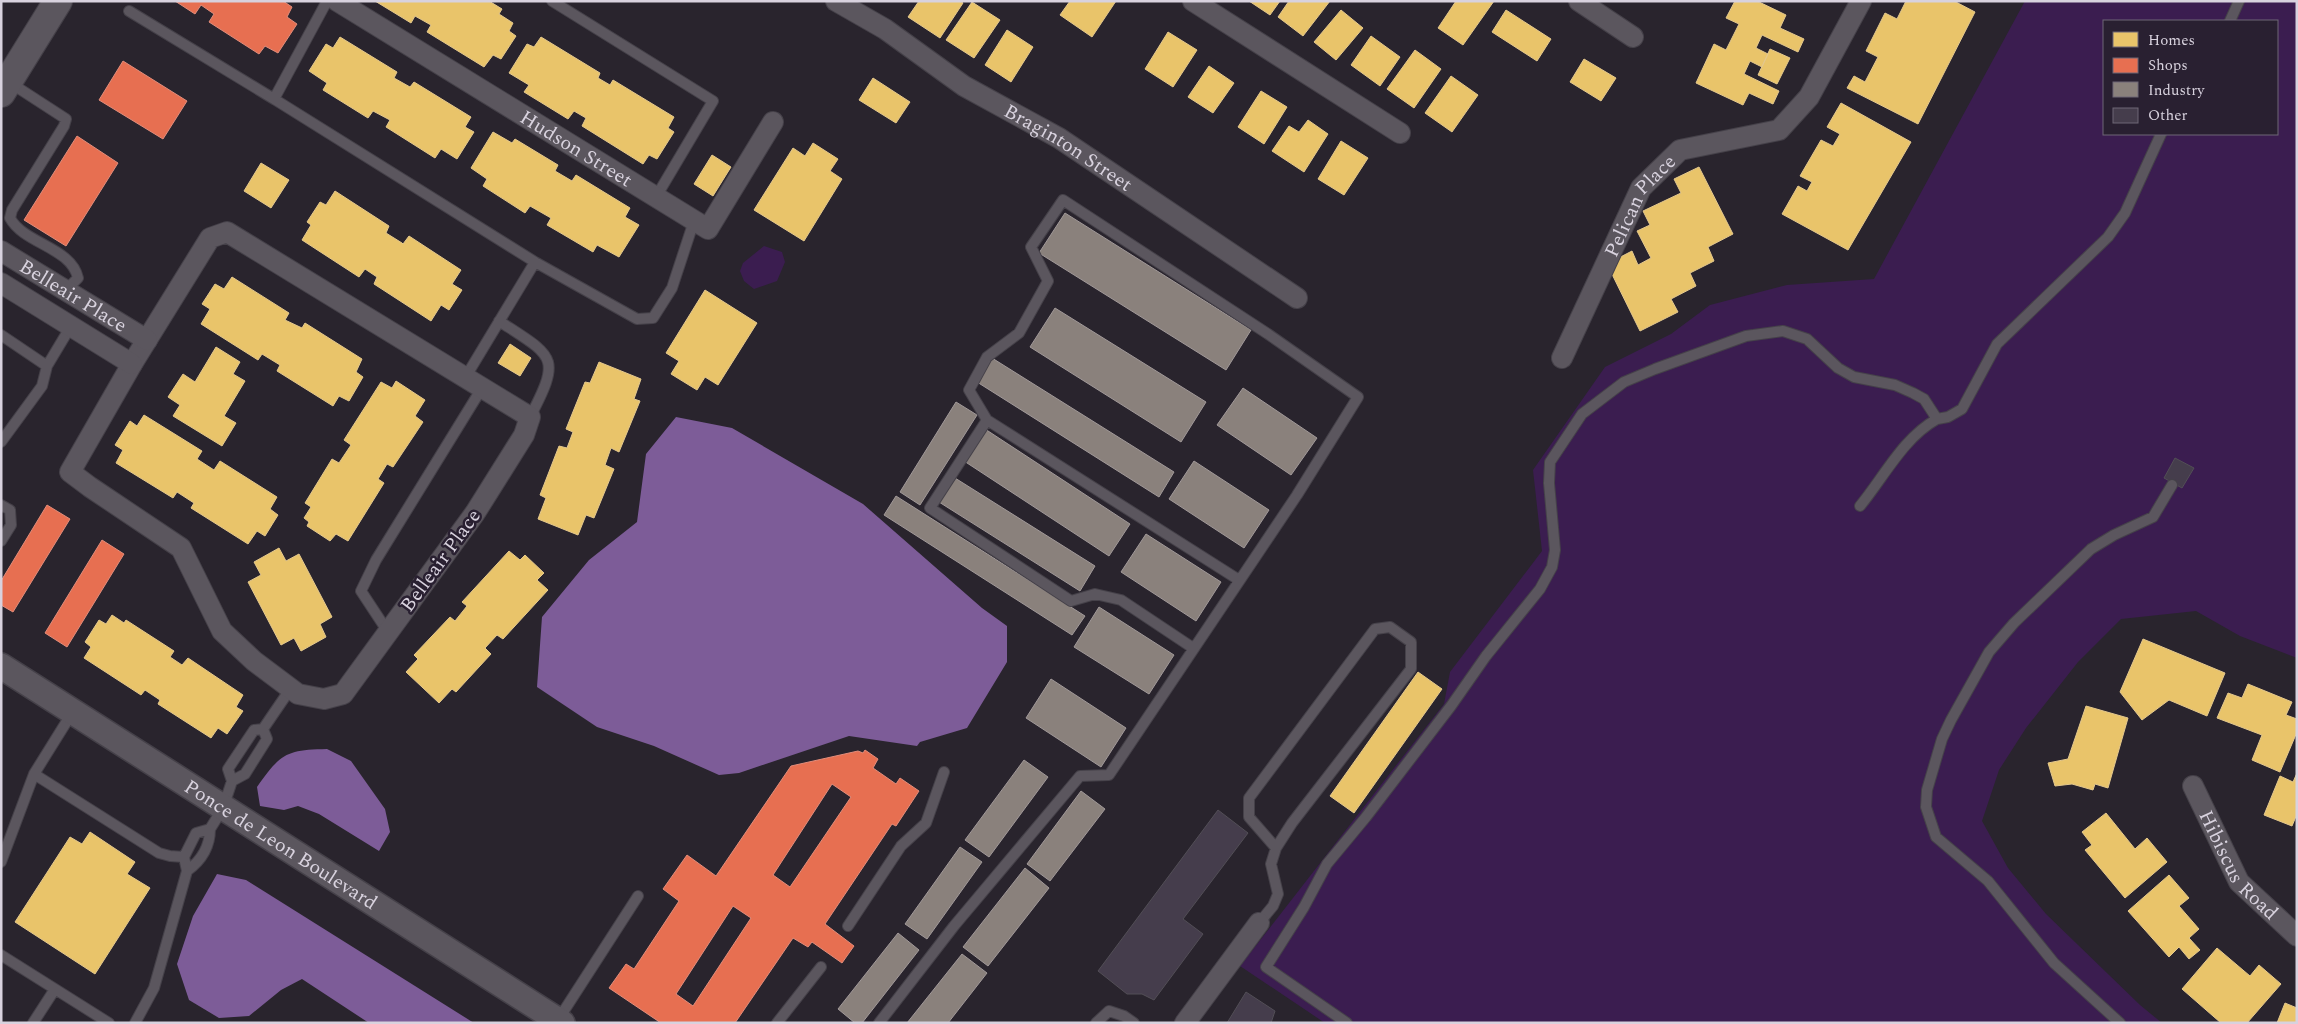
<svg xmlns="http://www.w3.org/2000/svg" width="2298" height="1024" font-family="Spectral,serif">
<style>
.green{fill:#3b1d50;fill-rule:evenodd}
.water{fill:#7d5c98}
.homes{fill:#e9c46a;stroke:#e4c88d}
.shops{fill:#e76f51;stroke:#e28d7b;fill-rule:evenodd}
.industry{fill:#8a817c;stroke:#a19999}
.building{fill:#453d4c;stroke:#524e56}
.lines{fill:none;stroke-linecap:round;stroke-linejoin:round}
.service-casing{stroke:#454149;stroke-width:12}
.minor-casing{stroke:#454149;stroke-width:22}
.tertiary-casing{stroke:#454149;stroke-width:28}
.secondary-casing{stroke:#454149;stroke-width:30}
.service{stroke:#5b565e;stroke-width:10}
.minor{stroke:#5b565e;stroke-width:20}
.tertiary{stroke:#5b565e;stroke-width:25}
.secondary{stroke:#5b565e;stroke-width:28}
.labels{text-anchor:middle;stroke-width:5;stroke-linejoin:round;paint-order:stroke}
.street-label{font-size:20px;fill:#d8d2de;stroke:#292031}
</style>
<rect width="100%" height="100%" fill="#29242d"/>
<!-- green -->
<path class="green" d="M2025,1H2297V658L2240,636L2196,611L2121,619L2078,662L2026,728L1999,770L1982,821L2008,868L2046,914L2140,1005L2162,1023H1325L1240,966L1444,704L1450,672L1542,551L1533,470L1605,367L1671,334L1710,305L1787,285L1874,279ZM2104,21H2277V134H2104Z
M764,246L782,252L785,262L777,281L754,289L744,281L740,271L743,263Z"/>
<!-- water -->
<path class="water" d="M676,417L732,428L863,504L982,608L1007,626V662L967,728L920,742L917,746L849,736L739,773L719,775L654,746L597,727L537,687L542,617L589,560L637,522L646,454Z
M327,749L351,761L385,809L390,832L379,851L319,814L298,806L284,810L260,806L257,787C281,753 286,750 327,749Z
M217,874L246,880L474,1023H369L302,979L281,990L249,1016L219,1018L189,1000L177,964L193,916Z"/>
<!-- homes -->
<path class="homes" d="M375,1H489L502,9L499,14L513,23L509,31L516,36L501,59L493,55L484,67L427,32L431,25L415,16L411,23Z
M919,1H960L963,3L940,38L908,17Z
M1070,1H1116L1092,37L1060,15Z
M1249,1H1280L1270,15Z
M1289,1H1330L1303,36L1278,17Z
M1456,1H1494L1463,45L1438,28Z
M1735,1H1757L1786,15L1780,28L1804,39L1798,52L1762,35L1756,48L1768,54L1762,67L1750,61L1744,74L1779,91L1773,104L1749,93L1743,105L1696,83L1714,44L1726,50L1739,24L1726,18Z
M1906,1H1954L1975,12L1918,124L1847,88L1854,76L1865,82L1878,57L1866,51L1885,13L1897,19Z
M972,2L1000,20L974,58L946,40Z
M1341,10L1363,28L1336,60L1314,42Z
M1506,10L1551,39L1537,61L1492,32Z
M1007,30L1033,47L1011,82L985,65Z
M1168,32L1197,50L1173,87L1145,69Z
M1371,36L1400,57L1380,86L1351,65Z
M340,37L397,72L394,78L410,87L414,82L471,117L465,127L474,132L457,159L441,149L435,158L386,127L390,120L373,111L368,118L323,90L327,83L309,71L326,44L333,48Z
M541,37L600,73L598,78L610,85L613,80L674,117L668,128L674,132L657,159L649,155L643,164L582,126L586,118L574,111L568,119L524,92L529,85L509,73L527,44L534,47Z
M1770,49L1790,58L1777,84L1758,75Z
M1415,50L1441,69L1414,108L1387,89Z
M1584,59L1616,78L1601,101L1570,82Z
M1209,66L1234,83L1213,113L1188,97Z
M1451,76L1478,95L1452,132L1425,113Z
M873,78L910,102L896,123L859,100Z
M1261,91L1287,107L1264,144L1238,127Z
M1841,103L1911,142L1848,250L1782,214L1798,186L1807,191L1812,182L1800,176L1821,140L1833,146L1840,134L1827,127Z
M1308,120L1328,134L1304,172L1272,151L1289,126L1299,132Z
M493,132L512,143L515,139L558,165L555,171L572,181L576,175L630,208L625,217L639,225L619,257L597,245L593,252L547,225L551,218L530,206L525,213L483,186L487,179L471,168Z
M1341,141L1368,158L1344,195L1318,179Z
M813,143L838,159L830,171L842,179L804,241L754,210L793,148L805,156Z
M712,155L731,167L713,196L694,184Z
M261,163L289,180L271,208L244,191Z
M1699,167L1733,234L1708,247L1714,261L1690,273L1696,286L1671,299L1678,312L1640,331L1607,264L1632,251L1638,265L1651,258L1637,231L1650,225L1643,211L1681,193L1674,179Z
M335,191L389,226L386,233L402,243L403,244L409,236L461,270L452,284L462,290L449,310L441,305L431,321L374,284L377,277L365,269L359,277L302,240L311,225L307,222L320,202L326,205Z
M232,277L289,313L285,320L302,328L305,323L362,359L356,372L363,377L349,401L339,396L333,406L277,371L280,365L262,354L258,360L201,324L210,309L202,304L215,284L224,289Z
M705,290L757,323L718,385L705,377L697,390L671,374L679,361L666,353Z
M510,344L531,358L520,376L498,363Z
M216,347L240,362L233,374L245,381L224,416L236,423L222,446L173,416L180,405L168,397L183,374L195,382Z
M599,362L641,379L634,399L640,401L619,452L611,448L605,465L614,469L594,518L586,515L578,535L538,519L546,498L540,495L559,446L567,448L573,432L566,429L585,382L590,383Z
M396,381L425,400L415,416L423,422L393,467L387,464L378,479L384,483L348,541L336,534L330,541L307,526L309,522L304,518L311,507L305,503L332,459L339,463L351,445L344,440L381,382L392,388Z
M144,415L202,451L197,459L214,470L220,461L277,497L270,509L278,515L265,536L257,531L248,544L191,508L194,503L177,492L173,498L116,463L123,450L115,445L130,421L137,426Z
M279,548L286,561L299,554L332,617L320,624L326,637L301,651L294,638L281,645L248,582L261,575L254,562Z
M509,551L520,560L525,555L544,573L537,580L548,590L503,639L497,635L485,648L491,654L456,692L452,689L439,703L406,672L418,659L414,655L450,617L455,621L467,606L462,602Z
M112,615L124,623L126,620L174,651L170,657L182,665L188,658L243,695L236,707L243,711L227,734L218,728L211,738L158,704L160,700L145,690L141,695L84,658L91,647L85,642L99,620L106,624Z
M2143,639L2225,673L2207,716L2169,700L2142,720L2120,692Z
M1418,672L1442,689L1354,813L1330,796Z
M2248,684L2292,702L2286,715L2297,719V732L2280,772L2252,760L2262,735L2217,718L2228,693L2242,698Z
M2086,706L2128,718L2108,788L2095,784L2093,790L2072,784L2055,786L2048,763L2068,759Z
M2297,773V814L2292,826L2264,815L2280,776L2293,782Z
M2106,813L2135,849L2147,838L2167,862L2125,898L2085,850L2092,845L2082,832Z
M90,832L135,862L127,874L150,888L95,974L15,922L70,837L82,844Z
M2169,875L2189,898L2179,906L2199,929L2189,938L2200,950L2189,959L2179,947L2169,957L2128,911Z
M2217,948L2250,976L2259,965L2281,984L2247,1023H2221L2182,989Z
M2285,1003L2297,1008V1023H2277Z"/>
<!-- shops -->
<path class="shops" d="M175,1H283L292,7L287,17L297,24L278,53L265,46L259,54L209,22L214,14L201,5L195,14Z
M123,61L187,101L163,139L99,100Z
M77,136L118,163L66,246L24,220Z
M47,505L70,519L13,612L1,605V581Z
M102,540L124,554L67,647L45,633Z
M865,750L878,759L873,768L896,784L900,778L919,791L896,826L892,824L825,924L854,946L842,963L812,942L808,947L793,938L735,1023H661L609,988L626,964L634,969L679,901L663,889L687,855L716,876L791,766L858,751L863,753ZM832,784L851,797L790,887L773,875ZM733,906L751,918L693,1006L676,994Z"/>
<!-- industry -->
<path class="industry" d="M1065,213L1251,330L1226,370L1039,253Z
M1055,308L1206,402L1181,442L1030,347Z
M992,358L1174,472L1159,497L977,382Z
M1243,388L1317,438L1291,475L1217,425Z
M956,402L977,415L920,505L900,492Z
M985,429L1130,524L1109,556L964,461Z
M1194,461L1269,510L1244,548L1169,499Z
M955,478L1095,566L1080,591L939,502Z
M896,496L1085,616L1072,635L884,515Z
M1146,534L1221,582L1196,621L1121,572Z
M1099,607L1174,655L1149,694L1074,647Z
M1051,679L1126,728L1101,767L1026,718Z
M1024,760L1048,777L989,857L965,840Z
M1081,791L1105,809L1050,881L1027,864Z
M960,847L982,862L927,939L905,924Z
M1025,868L1049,888L988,966L963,947Z
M898,933L919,950L862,1023H855L838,1009Z
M962,954L987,973L948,1023H907Z"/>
<!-- building -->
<path class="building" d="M2175,458L2194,468L2182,488L2164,478Z
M1218,810L1248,833L1183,919L1203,934L1154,1000L1142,994H1127L1098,971Z
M1246,992L1275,1011L1271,1023H1227Z"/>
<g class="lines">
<defs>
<path id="service" d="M327,1L274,99L535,262L465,378
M552,1L713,101L656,197
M129,11L274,99
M2230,21L2239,1
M9,82L66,119L64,126L12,210L10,218C24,244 71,247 78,278L66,290
M535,262L637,319L653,318L672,288L694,221
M499,321C554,357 562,356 530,417
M1,335L47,366L71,326
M987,420L1239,580
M1,442L42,386L47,366
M1,505L10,510L11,525L1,541
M1860,506C1884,477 1903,438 1937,419
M388,632L361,591L376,560L482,388
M34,774L159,853L170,856L184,857
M232,781L245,774L267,739L263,729
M210,829L223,808L232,781L228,769L254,730L263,729L291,688
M1,862L34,774L72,713
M1259,923L1273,906L1278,894L1271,864L1276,848L1292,823L1411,669V642L1390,627L1375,629L1249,798V817L1276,848
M848,926L901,846L926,823L944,772
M1,955L55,989
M558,1020L638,896
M33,1023L55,989L109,1023
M135,1023L154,988L187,871L184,857L196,833L210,829C210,847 202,860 187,871
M777,1023L821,967
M879,1023L954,926L1080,776L1109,775L1297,495L1358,397L1268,334L1063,200L1031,247L1048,281L1019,333L987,357L969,390L987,420L930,508L1071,601L1095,594L1121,600L1193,648
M1096,1023L1109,1011L1124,1016L1134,1023
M1347,1023L1266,967L1304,907L1327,864L1366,817L1451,706L1486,656L1540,589L1552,567L1555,550L1549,483L1550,462L1582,414L1624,382L1655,369L1746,336L1783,331L1807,339L1838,368L1854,377L1895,385L1913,393L1924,399L1937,419L1948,417L1962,409L1997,344L2108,237L2125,213L2161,134
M2120,1023L2054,963L1988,881L1936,837L1926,807L1927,790L1942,739L1951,720L1989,652L2014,623L2091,549L2114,535L2153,517L2172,485"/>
<g id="minor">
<path id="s1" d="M337,1L708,229L773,122"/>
<path id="s2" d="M836,1L885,29L964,86L1059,138L1297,298"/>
<path d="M1193,1L1400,133"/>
<path d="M1579,1L1633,37"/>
<path d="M227,232L530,417L524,435L475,513L343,694L324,699L298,694L254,661L222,631L181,548L90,487L70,472L132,364L210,238Z"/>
<path id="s3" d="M1,251L147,340"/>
<path d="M1,283L132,364"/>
<path id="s4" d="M1562,358L1641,188L1680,150L1779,130L1809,97L1861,1"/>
<path id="s5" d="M2193,786L2239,882L2297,936"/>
<path d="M1185,1023L1259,923"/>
</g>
<g id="tertiary">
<path id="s6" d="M1,666L562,1023"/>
</g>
<path id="secondary" d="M1,93L58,1"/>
</defs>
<!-- service casing -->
<use href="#service" class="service-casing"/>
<!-- minor casing -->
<use href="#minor" class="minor-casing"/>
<!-- tertiary casing -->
<use href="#tertiary" class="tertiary-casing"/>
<!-- secondary casing -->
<use href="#secondary" class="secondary-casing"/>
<!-- service -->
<use href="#service" class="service"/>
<!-- minor -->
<use href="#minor" class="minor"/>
<!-- tertiary -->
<use href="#tertiary" class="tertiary"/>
<!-- secondary -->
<use href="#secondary" class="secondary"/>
</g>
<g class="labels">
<!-- street labels -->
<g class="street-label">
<text dy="7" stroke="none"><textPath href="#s1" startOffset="281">Hudson Street</textPath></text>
<text dy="7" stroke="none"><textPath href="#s2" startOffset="275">Braginton Street</textPath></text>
<text dy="7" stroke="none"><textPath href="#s4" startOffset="172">Pelican Place</textPath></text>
<text dy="7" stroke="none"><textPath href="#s3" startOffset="85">Belleair Place</textPath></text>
<text transform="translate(440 560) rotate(-54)" y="7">Belleair Place</text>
<text dy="7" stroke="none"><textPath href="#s6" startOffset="332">Ponce de Leon Boulevard</textPath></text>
<text dy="7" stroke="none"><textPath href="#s5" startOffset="92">Hibiscus Road</textPath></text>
</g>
</g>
<!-- border -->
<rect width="2298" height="1024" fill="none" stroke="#d8d2de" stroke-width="5"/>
<!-- legend -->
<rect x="2103" y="20" width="175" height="115" fill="#292031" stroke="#6f6776"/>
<rect x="2113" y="32" width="25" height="15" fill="#e9c46a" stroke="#6f6776"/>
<text x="2148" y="45" font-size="15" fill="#d8d2de">Homes</text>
<rect x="2113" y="58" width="25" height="15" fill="#e76f51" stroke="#6f6776"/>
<text x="2148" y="70" font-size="15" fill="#d8d2de">Shops</text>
<rect x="2113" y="82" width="25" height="15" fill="#8a817c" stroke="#6f6776"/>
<text x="2148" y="95" font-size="15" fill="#d8d2de">Industry</text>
<rect x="2113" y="108" width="25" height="15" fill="#453d4c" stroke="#6f6776"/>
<text x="2148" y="120" font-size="15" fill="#d8d2de">Other</text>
</svg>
